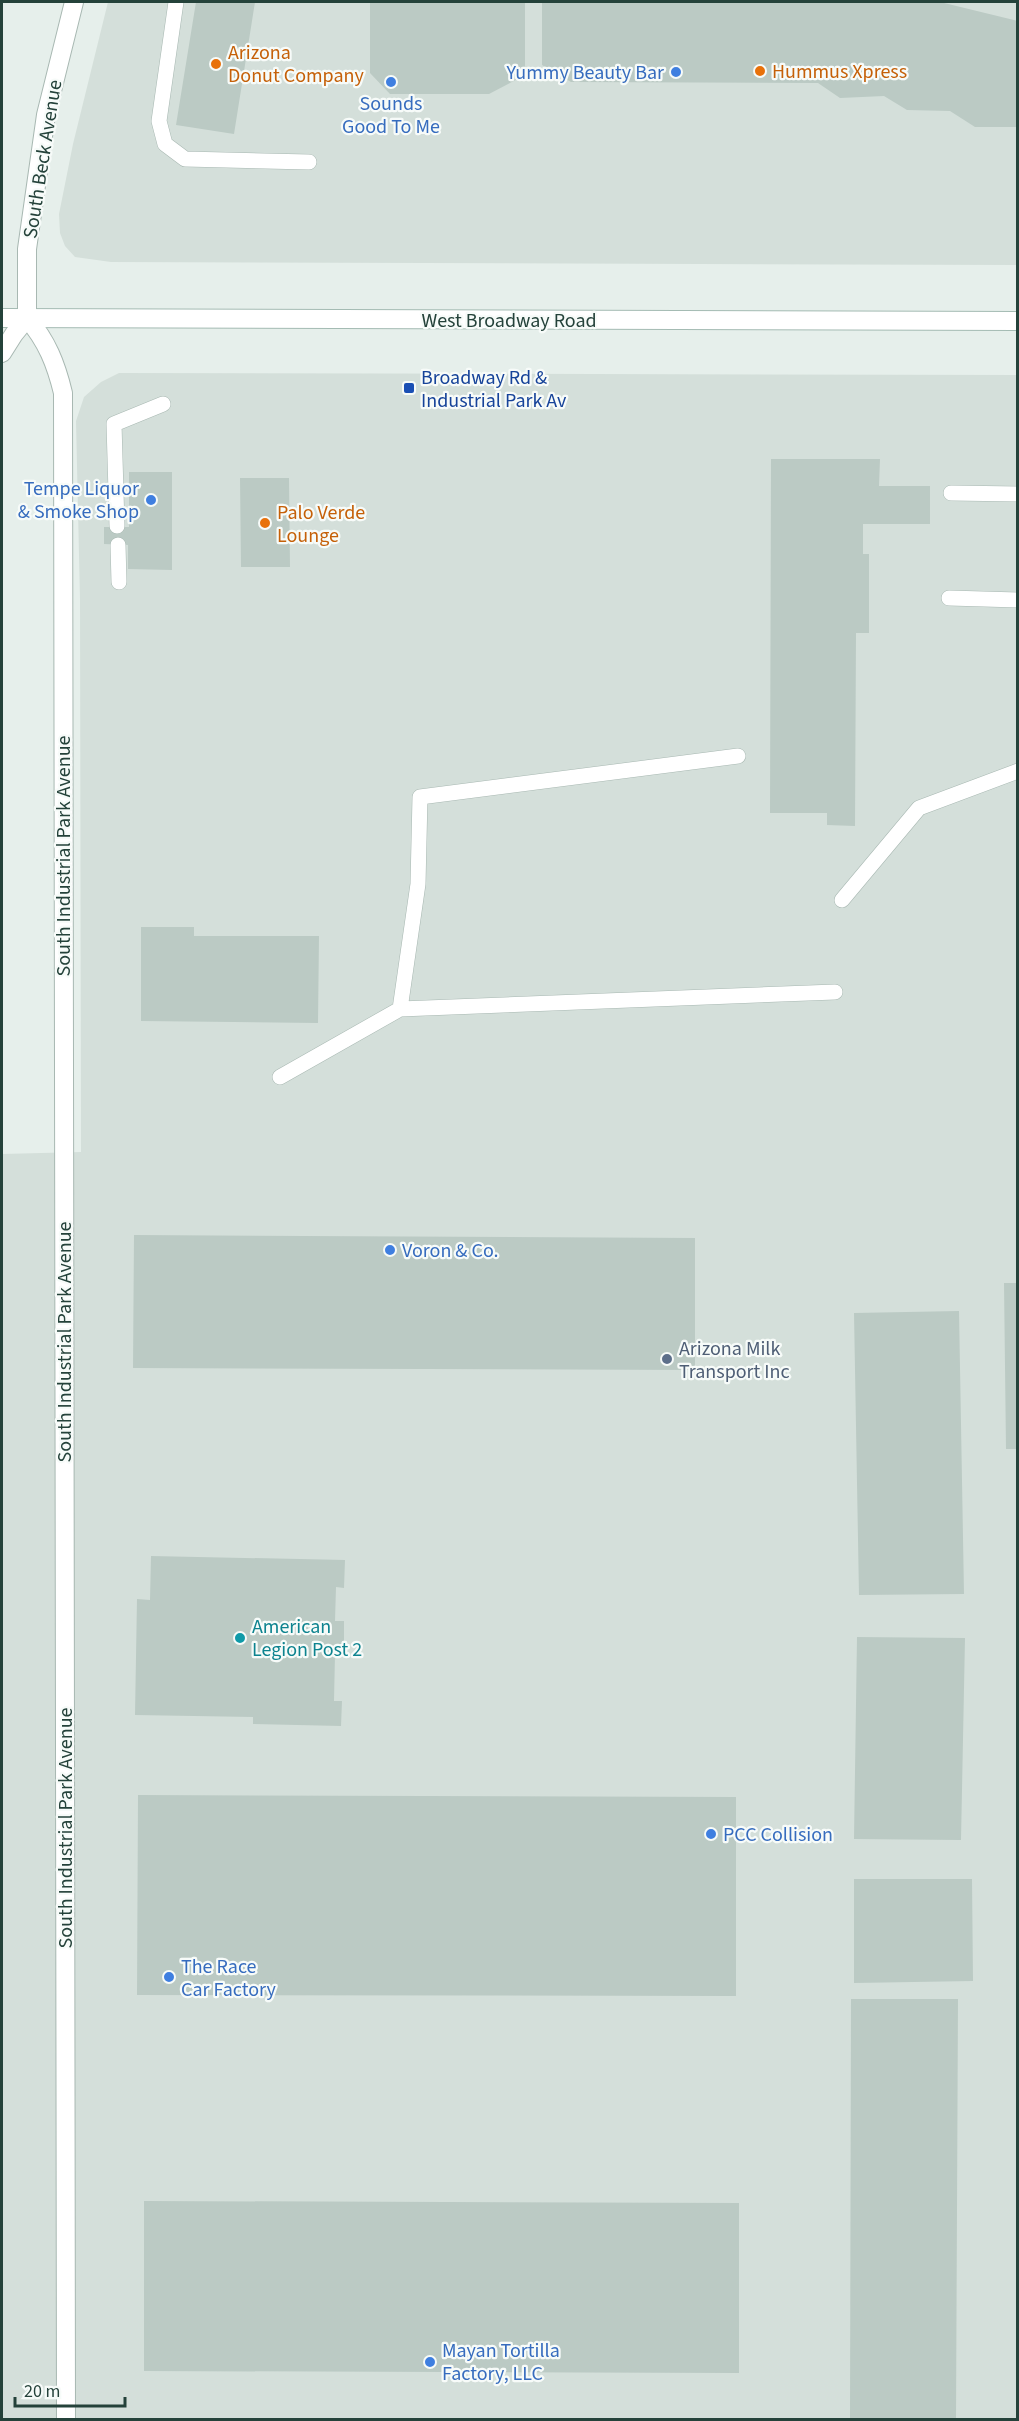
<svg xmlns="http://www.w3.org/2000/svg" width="1019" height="2421" font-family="'Source Sans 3',sans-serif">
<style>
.built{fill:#d4dfda}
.building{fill:#bbcac4}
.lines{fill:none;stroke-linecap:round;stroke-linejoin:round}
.lane-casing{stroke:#a8b8b2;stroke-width:16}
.street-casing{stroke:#a8b8b2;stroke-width:20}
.secondary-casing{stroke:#a4bbb3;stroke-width:20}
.lane{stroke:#fff;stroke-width:15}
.street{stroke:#fff;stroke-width:18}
.secondary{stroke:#fff;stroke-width:18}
.food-dot{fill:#e8710a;stroke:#f7fbf9;stroke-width:2}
.shop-dot{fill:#3f7fe0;stroke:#f7fbf9;stroke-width:2}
.transit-dot{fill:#1a4fb4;stroke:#f7fbf9;stroke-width:2}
.service-dot{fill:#5c6f8a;stroke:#f7fbf9;stroke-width:2}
.culture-dot{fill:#0f9aa8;stroke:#f7fbf9;stroke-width:2}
.labels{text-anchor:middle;stroke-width:4.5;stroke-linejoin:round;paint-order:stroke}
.food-label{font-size:20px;fill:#c56008;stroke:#f7fbf9;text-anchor:start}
.shop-label{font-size:20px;fill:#366cbe;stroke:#f7fbf9;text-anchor:start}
.street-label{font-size:20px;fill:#24423a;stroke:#f7fbf9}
.transit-label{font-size:20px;fill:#164399;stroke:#f7fbf9;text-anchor:start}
.service-label{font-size:20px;fill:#4e5e75;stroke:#f7fbf9;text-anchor:start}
.culture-label{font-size:20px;fill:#0d838f;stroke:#f7fbf9;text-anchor:start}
</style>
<rect width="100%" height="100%" fill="#e6efeb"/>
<!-- built -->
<path class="built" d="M108,2H1017V265L111,262L75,257L65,246L60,233L59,214L73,144Z
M119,373L1017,375V2419H2V1154L81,1152L80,599L76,421L84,397L101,382Z"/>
<!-- building -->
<path class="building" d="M196,2H255L234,134L176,125Z
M370,2H525V69L523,76L489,94H390L370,73Z
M542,2H940L1018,21V127H975L950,111L907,110L884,96L840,98L818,83L571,82L542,65Z
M771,459H880L879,486H930V524H863V554H869V633H856L855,826L827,825V813H770Z
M129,472H172V570L128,569V545L104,544V527H129Z
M240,478H289L290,567H241Z
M141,927H194V936H319L318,1023L141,1021Z
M134,1235L695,1238V1370L133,1368Z
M1004,1283H1018V1449H1006Z
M959,1311L964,1594L859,1595L854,1313Z
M151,1556L345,1560L344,1588L336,1587L335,1621H344V1655L335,1654L334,1701H342L341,1726L253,1724V1717L135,1715L137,1599L150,1600Z
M857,1637L965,1638L961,1840L854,1839Z
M138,1795L736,1797V1996L137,1995Z
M854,1879H972L973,1981L854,1983Z
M851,1999H958L956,2420H850Z
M144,2201L739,2203V2373L144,2371Z"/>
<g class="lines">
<defs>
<path id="lane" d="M176,2L159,121L165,144L185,159L309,162
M951,493L1018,494
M117,526L114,424L163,404
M118,545L119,582
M949,598L1018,600
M842,900L919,808L1018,771
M400,1009L418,884L420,797L738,756
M280,1077L400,1009L835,992"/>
<path id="street" d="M27,318C47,341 56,364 63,393L66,2420
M27,318V249L46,115L74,2
M2,353L14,334L27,318"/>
<path id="secondary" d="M2,318L1018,321"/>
</defs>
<!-- lane casing -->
<use href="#lane" class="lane-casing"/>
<!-- street casing -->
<use href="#street" class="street-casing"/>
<!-- secondary casing -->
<use href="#secondary" class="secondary-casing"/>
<!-- lane -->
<use href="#lane" class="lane"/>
<!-- street -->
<use href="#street" class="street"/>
<!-- secondary -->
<use href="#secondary" class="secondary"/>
</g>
<!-- markers -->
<g class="food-dot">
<circle cx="216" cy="64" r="6"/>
<circle cx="760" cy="71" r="6"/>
<circle cx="265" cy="523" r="6"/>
</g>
<g class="shop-dot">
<circle cx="676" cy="72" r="6"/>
<circle cx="391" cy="82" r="6"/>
<circle cx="151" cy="500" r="6"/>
<circle cx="390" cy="1250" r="6"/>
<circle cx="711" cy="1834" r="6"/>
<circle cx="169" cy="1977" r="6"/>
<circle cx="430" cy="2362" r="6"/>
</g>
<rect class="transit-dot" x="403" y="382" width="12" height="12" rx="3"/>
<circle class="service-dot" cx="667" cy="1359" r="6"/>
<circle class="culture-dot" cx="240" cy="1638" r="6"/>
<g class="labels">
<!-- food labels -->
<g class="food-label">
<text x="228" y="59">Arizona<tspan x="228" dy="23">Donut Company</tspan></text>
<text x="772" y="78">Hummus Xpress</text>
<text x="277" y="519">Palo Verde<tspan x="277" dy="23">Lounge</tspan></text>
</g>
<!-- shop labels -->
<g class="shop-label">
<text x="664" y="79" text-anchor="end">Yummy Beauty Bar</text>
<text x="391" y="110" text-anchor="middle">Sounds<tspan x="391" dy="23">Good To Me</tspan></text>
<text x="139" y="495" text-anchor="end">Tempe Liquor<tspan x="139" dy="23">&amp; Smoke Shop</tspan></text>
<text x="402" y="1257">Voron &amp; Co.</text>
<text x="723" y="1841">PCC Collision</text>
<text x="181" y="1973">The Race<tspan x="181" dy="23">Car Factory</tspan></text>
<text x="442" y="2357">Mayan Tortilla<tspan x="442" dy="23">Factory, LLC</tspan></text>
</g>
<!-- street labels -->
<g class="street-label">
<text transform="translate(42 159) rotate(-81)" y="7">South Beck Avenue</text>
<text x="509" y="327">West Broadway Road</text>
<text transform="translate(63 856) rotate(-90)" y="7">South Industrial Park Avenue</text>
<text transform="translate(64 1342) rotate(-90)" y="7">South Industrial Park Avenue</text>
<text transform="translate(65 1828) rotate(-90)" y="7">South Industrial Park Avenue</text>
</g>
<!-- transit labels -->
<g class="transit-label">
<text x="421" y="384">Broadway Rd &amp;<tspan x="421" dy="23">Industrial Park Av</tspan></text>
</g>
<!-- service labels -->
<g class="service-label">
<text x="679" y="1355">Arizona Milk<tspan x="679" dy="23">Transport Inc</tspan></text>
</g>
<!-- culture labels -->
<g class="culture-label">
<text x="252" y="1633">American<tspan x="252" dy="23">Legion Post 2</tspan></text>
</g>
</g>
<!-- border -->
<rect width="1019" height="2421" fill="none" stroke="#24423a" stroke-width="6"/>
<!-- scale -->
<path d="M15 2397v9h110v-9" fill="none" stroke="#24423a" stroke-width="3"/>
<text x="24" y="2397" font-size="18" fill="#24423a" stroke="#f7fbf9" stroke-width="4.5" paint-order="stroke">20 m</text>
</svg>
